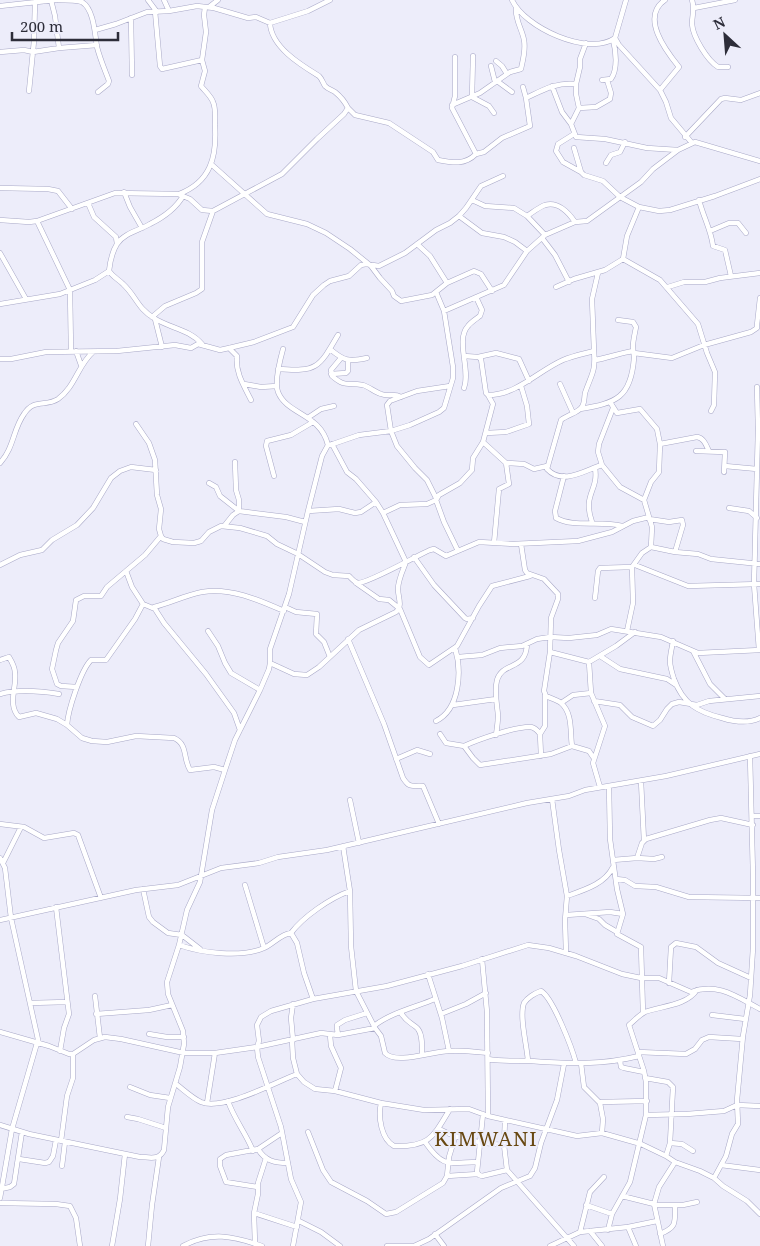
<svg xmlns="http://www.w3.org/2000/svg" width="760" height="1246" font-family="'Noto Serif',serif">
<style>
.lines{fill:none;stroke-linecap:round;stroke-linejoin:round}
.street-casing{stroke:#a8a8c7;stroke-width:5.5}
.street{stroke:#fff;stroke-width:4.5}
.labels{text-anchor:middle;stroke-width:4;stroke-linejoin:round;paint-order:stroke}
.quarter-label{font-size:20px;letter-spacing:1px;fill:#684812;stroke:#ededfa}
</style>
<rect width="100%" height="100%" fill="#ededfa"/>
<g class="lines">
<defs>
<path id="street" d="M51,0L55,16L59,48
M58,0C66,0 76,0 82,2C94,9 95,35 97,47C100,59 105,70 109,81L108,84L98,92
M148,0L157,12
M164,0L169,11
M512,0C524,27 588,57 615,38L626,0
M692,0C695,9 692,15 692,24C693,37 707,60 718,67H728
M0,6L55,0
M209,7L218,0
M694,8L735,0
M155,11L160,66L162,69L202,60L206,32L204,15L205,7
M131,18L132,75
M95,30L116,24L147,12L169,11L197,6L214,8L248,18L256,17L270,23L308,11L330,0
M615,38L619,45L660,90L666,102L671,118L692,143
M586,43L580,59V67L576,84V94L579,108L571,124L576,137L605,139L647,148L678,150
M0,52L24,50L33,52L59,48L97,45
M473,56L472,97L489,106L494,113
M455,57V96L452,108L476,154L484,152L502,138L530,126L526,98C543,90 556,82 576,84
M496,61L502,66L507,74
M491,66L495,82
M602,80L611,79C618,69 616,51 613,40
M497,81L512,92
M552,86L562,112L571,124
M523,87L526,98
M660,90L679,67C666,51 640,17 665,0
M29,91L34,41L35,2
M452,105L480,93L510,72L521,69C523,59 526,50 524,40C522,29 515,20 516,8
M348,108L355,115L389,123L433,152L438,160C453,163 465,165 476,154
M579,108L596,107L610,99L611,93L607,80
M574,134L558,144L556,151L563,162L581,172
M685,137L721,99L725,98L741,100L760,93
M574,148L581,172L584,175L603,181L620,197L639,207L659,211L670,210L715,196L760,179
M606,163L611,155L620,152L625,142
M211,164L267,214L307,224L326,233L350,249L371,266L380,278L392,291L394,296L401,301L432,295L447,283L474,271L481,274L492,291
M0,188L48,189L58,191L72,209
M124,192L130,207L142,228
M179,194C211,182 217,156 215,125C215,118 216,108 213,102C211,96 205,91 201,86L205,71L202,60
M183,196C176,208 162,218 150,224C140,230 124,233 117,244C112,252 110,262 109,271C113,277 118,279 123,284C136,296 138,309 154,318C169,328 189,329 202,344
M472,200L485,206L514,208L527,216L545,235
M699,200C703,216 711,230 713,246L725,250L731,276
M88,203L94,217L116,237L117,244
M459,216L482,233L504,237L515,242L527,251
M527,216C532,213 539,207 545,205C558,201 569,213 575,222
M0,220L29,222L37,221L115,193L178,194L190,199L202,210L213,211L282,174L317,139L344,114L348,108C345,102 340,96 335,92C332,90 328,89 325,86C323,83 322,79 319,76C301,65 271,47 270,23
M37,221L70,290L71,351
M710,231L729,223H738L746,233
M542,238L555,255L569,282
M417,244L430,256L447,283
M0,253L26,299
M623,259L660,280L698,324L707,353L715,372L714,405L711,411
M556,287L574,279L605,270L623,259L627,236L639,207
M668,287L684,282H705L720,278L760,273
M0,304L60,294L95,280L109,271
M444,311L504,285L527,251L545,235L575,222L587,221L641,182L653,169L678,150L695,142L760,161
M152,317L165,306L196,293L202,289V242L213,211
M155,319L162,347
M229,348L237,356C235,372 244,386 251,400
M330,349C344,361 349,362 367,358
M76,351L81,365
M594,351C596,372 591,375 585,393C584,398 585,404 581,408C577,413 567,415 561,420L547,469C563,486 585,470 602,465L620,487L644,500
M634,353L672,358L704,345L751,332L757,328V325L760,298
M464,356L478,357L481,359L486,393L488,395C517,395 538,371 563,360C573,356 583,354 594,351L592,299L598,273
M478,357L496,353L519,359L529,381
M341,358L331,370L332,376C346,388 347,382 363,385C369,387 375,392 381,394C388,397 394,393 401,397
M0,359H11L46,352L117,351L175,345L191,348L198,344L220,350L229,348L254,342L293,327L313,295L324,285L330,281L349,276L361,265L366,264L379,266L405,253L436,230L450,223L459,216L466,208L481,186L503,176
M595,360C608,358 620,353 633,351
M278,369C317,372 319,368 338,335
M331,374L346,373L348,371V360
M244,384L261,387L277,386
M560,384L573,413
M757,387L758,430L754,584L759,650
M464,388C471,370 455,340 468,326C471,322 476,319 480,316L482,310L476,297
M610,402L617,413L640,409L657,429L660,444L659,472L651,482L644,500L652,527L651,547
M580,409C616,403 631,398 634,358C634,354 633,351 633,346C633,340 635,333 636,327L633,322L618,320
M309,417L321,409L334,406
M136,424L149,443L155,460L157,495L161,509L159,529L161,536L163,539L173,542L194,543L201,541L209,532L221,526L240,528L267,536L277,544L298,554L325,572L333,575L349,576C352,579 354,582 358,583C369,583 416,556 430,550L434,549L446,556L479,542L513,544L578,541L612,532L633,521L649,517
M486,433L506,432L529,424L527,406L521,386
M483,442L506,463L524,464L534,469L547,466
M660,444L697,437C704,438 706,445 709,451
M330,445L359,435L391,431L410,425L439,412L444,408L453,378V367L444,311L436,292
M696,451L725,452L724,472
M235,462L236,490L239,500V511
M0,463C14,448 13,429 24,414C34,398 46,407 58,399C75,387 78,365 93,352
M602,465L598,452L599,444L613,408
M725,466L757,469
M274,476L266,446L267,441L291,435L313,422
M564,476L555,511L556,518C574,528 601,520 622,526
M209,483L216,487L220,496L239,511
M436,498L427,480L415,468L397,446L391,431L387,405L390,401L417,391L450,386
M729,508L749,511L757,518
M308,511L339,509L355,513L361,512L376,502
M383,513L400,505L427,504L436,500
M649,519L669,522L682,520L683,525L675,552
M592,522C582,494 599,491 595,468
M225,525L233,515L239,511L286,517L305,522
M494,543L499,489L509,484L506,463
M521,544L525,570L527,573L544,579L558,594V599L551,618L550,652L544,691L546,696C550,698 557,700 561,703C573,713 570,733 572,746
M458,551L444,522L436,500L439,495L460,483L472,470L473,458L483,442L493,404L488,395
M414,557L434,585L465,618L467,619L473,618
M0,565L20,555L42,550L52,540L77,525L93,508L111,478L120,471L131,467L156,470
M635,565L688,586L760,584
M356,583L379,599L389,600L400,609L420,657L429,665L457,646L479,606L492,586L530,576
M595,598L598,571L600,568L632,567L642,553L651,547L675,552L698,554L711,559L760,564
M143,604L155,609L164,623L206,674L234,713L240,730
M154,607C170,603 186,595 202,592C230,587 259,600 284,611
M285,607L296,612L317,614L316,634L324,642L330,657
M208,631L218,646L225,663L231,673L260,690
M627,631L633,603L632,567
M348,639L384,724L403,778C410,789 412,785 423,786L439,824
M673,641C672,648 670,654 670,661C670,667 672,673 674,679C683,704 698,712 722,718C735,722 748,724 760,718
M693,651L710,684L725,699
M550,652L589,662L616,646L635,632
M600,656L620,669L667,679L676,685
M458,657L482,655L500,648L522,646L537,639L550,637L569,638L597,635L611,629L661,637L698,653L760,650
M0,660L9,657C12,662 15,667 15,673C17,687 7,705 19,717L36,713L57,719L67,725L82,738L92,741L107,742L136,736L174,738C188,744 183,759 190,770L214,767L225,770
M589,662L591,693L605,726L593,763L600,787
M270,663L294,674L307,675L319,667L359,630L396,612C403,605 398,598 398,589C398,580 403,570 406,562L383,513L376,502L356,479L347,472L332,444
M77,687L61,686L57,684L52,669L56,650L58,643L73,621L76,600L84,596H101L107,587L145,555L161,536
M0,694C19,689 40,691 59,694
M594,701L620,705L632,717L653,726L660,720L667,709L672,704L679,702L697,705L709,701L760,696
M561,703L573,695L591,693
M453,705L496,699
M436,721C460,709 462,671 455,648
M67,725C68,710 81,670 91,660H106L135,619L143,604L132,587L126,571
M440,734L446,743L464,746L473,758L480,765L551,754L572,746L589,751L593,757
M540,734L545,726V695
M496,735C497,728 498,722 498,715C497,704 494,692 497,680C503,661 526,671 527,644
M464,746C477,740 516,726 531,727C535,728 538,731 540,734L541,756
M396,759L417,750L430,754
M641,781L644,841
M609,786L610,839L617,889L623,914L617,934L641,947L643,1013
M552,799L559,850L567,896L565,920L566,953
M350,800L359,843
M752,816H760
M0,824L24,827L44,838L74,833L78,835L101,898
M343,846L350,891L351,946L356,991L375,1028
M0,858L5,868L11,918L39,1044
M637,858L654,859L662,857
M613,860L637,858L642,843L646,839L710,820L721,818L753,825
M3,863L21,827
M616,879L625,880L635,886L656,887L689,897L760,898
M245,885L264,948
M143,889L149,917L153,922L168,933L182,935L200,949
M567,896C584,890 605,884 613,867
M56,907L69,1014L64,1028L60,1051
M585,914L599,919L605,925L617,932
M566,915L610,912L623,914
M0,920L136,890L178,885L221,868L259,863L278,857L327,850L527,803L569,796L585,790L666,776L760,754
M291,933C303,917 330,898 350,891
M179,945C202,953 241,958 264,948C273,944 281,934 291,933L297,943L304,973L313,999
M482,959L487,1012L488,1116
M428,974L442,1018L449,1051
M669,983L671,947L676,943L696,947L718,963L751,978
M95,996L100,1038
M30,1003L67,1002
M293,1004L291,1018L293,1040
M401,1013C406,1021 408,1021 416,1027C423,1032 422,1047 422,1055
M96,1014L149,1010L172,1005
M441,1014L466,1004L486,993
M712,1015L745,1019
M374,1026C390,1013 416,1007 435,999
M0,1032L49,1046L69,1054H73L94,1040L105,1037L121,1039L184,1053H215L257,1047L321,1033L338,1035L375,1028L381,1036L385,1053C396,1065 433,1051 449,1051C462,1050 475,1052 488,1053
M149,1034L167,1037H184
M330,1035L331,1046L341,1068L335,1091
M338,1035L337,1028V1025L345,1020L367,1013
M292,1040L293,1058L297,1074L304,1082L315,1089L335,1091L381,1103L424,1110L469,1109L488,1116L577,1136L602,1133L641,1144L666,1156L675,1162L700,1171L714,1178L723,1186L747,1201L760,1214
M638,1052L686,1054L695,1049L702,1040L709,1037L742,1039
M488,1059C504,1062 515,1060 531,1061C568,1064 603,1065 639,1056
M528,1061C527,1046 519,1016 524,1003C527,998 535,993 541,991C553,998 572,1048 576,1063
M620,1061L621,1067L624,1068L644,1072
M581,1063L584,1087L600,1103
M645,1078L668,1082L673,1087L670,1143L666,1156
M176,1084C184,1090 192,1098 201,1102C223,1111 276,1082 297,1074
M130,1087L150,1095L170,1098
M228,1101C234,1119 246,1133 253,1151
M207,1103L215,1053
M381,1103C378,1117 381,1139 394,1146C430,1147 433,1137 450,1109
M483,1114L477,1172L479,1175L482,1176L507,1170
M646,1115L687,1114L724,1111L737,1105L760,1106
M127,1117L138,1119L166,1128
M505,1120L504,1145L507,1170L574,1246
M0,1125L29,1134L140,1157C149,1157 159,1161 164,1150L168,1107L180,1067L184,1044L183,1031L168,994L167,982L179,945L187,910L200,882L212,810L225,770L235,740L260,690L269,669L270,663V649L289,594L308,511L322,456L328,445C320,413 287,415 278,392C274,382 280,360 283,349
M439,1129C460,1140 480,1143 504,1145
M308,1132L323,1170L331,1182L367,1201L386,1214L396,1212L443,1183L447,1176L449,1157L455,1137
M602,1133L603,1119L600,1103L601,1102L647,1101
M61,1141L67,1096L73,1078V1054
M425,1142C443,1168 448,1163 477,1162
M670,1143L682,1144L693,1151
M258,1149C265,1161 275,1163 288,1163
M19,1159L45,1163L49,1162L53,1156L56,1140
M721,1165L760,1170
M62,1166L65,1142
M447,1176L478,1174
M714,1178L726,1156L732,1134L738,1124L737,1100L743,1036L750,995L753,948V875L750,756
M258,1187L226,1182L220,1166V1159L226,1155L258,1149L282,1133
M1,1189L10,1187L14,1184L22,1132
M622,1196L654,1204
M0,1198L12,1129L37,1043
M0,1203L56,1204L70,1206L76,1218L80,1246
M586,1205L612,1214
M654,1205H683L697,1202
M254,1213L297,1227
M299,1221L321,1232L340,1246
M628,1227L636,1246
M608,1230L612,1214L630,1182L646,1115V1082L644,1071L629,1025C634,1021 639,1015 645,1012C661,1006 686,1006 697,990
M590,1231L602,1246
M580,1232L590,1192L604,1177
M435,1234L444,1246
M660,1234C677,1227 675,1223 675,1205
M255,1244L254,1213L258,1194V1183L266,1158
M112,1246L120,1199L125,1154
M148,1246L152,1205L159,1157
M183,1246C211,1231 233,1236 262,1246
M293,1246L301,1202L291,1179L281,1127L258,1057L257,1047L259,1041L257,1025L261,1017L271,1011L313,999L387,986L462,966L528,945L549,948L576,956L622,974L641,978H659L691,992C718,982 737,997 760,1009
M387,1246H414L429,1239L501,1188L530,1176L535,1168L541,1143L557,1100L564,1064
M550,1246L580,1232L628,1227L657,1221
M663,1246L654,1204L659,1187L675,1162"/>
</defs>
<!-- street casing -->
<use href="#street" class="street-casing"/>
<!-- street -->
<use href="#street" class="street"/>
</g>
<g class="labels">
<!-- quarter labels -->
<g class="quarter-label">
<text x="486" y="1146">KIMWANI</text>
</g>
</g>
<!-- north arrow -->
<g transform="translate(725 35) rotate(334)" stroke="#ededfa" stroke-width="4" paint-order="stroke">
<path d="M0-4L9 19L0 12L-9 19Z" fill="#2d2d39"/>
<text y="-8" font-size="14" font-weight="bold" text-anchor="middle" fill="#2d2d39">N</text>
</g>
<!-- scale -->
<path d="M12 32v8h106v-8" fill="none" stroke="#2d2d39" stroke-width="2.5"/>
<text x="20" y="32" font-size="15" fill="#2d2d39" stroke="#ededfa" stroke-width="4" paint-order="stroke">200 m</text>
</svg>
